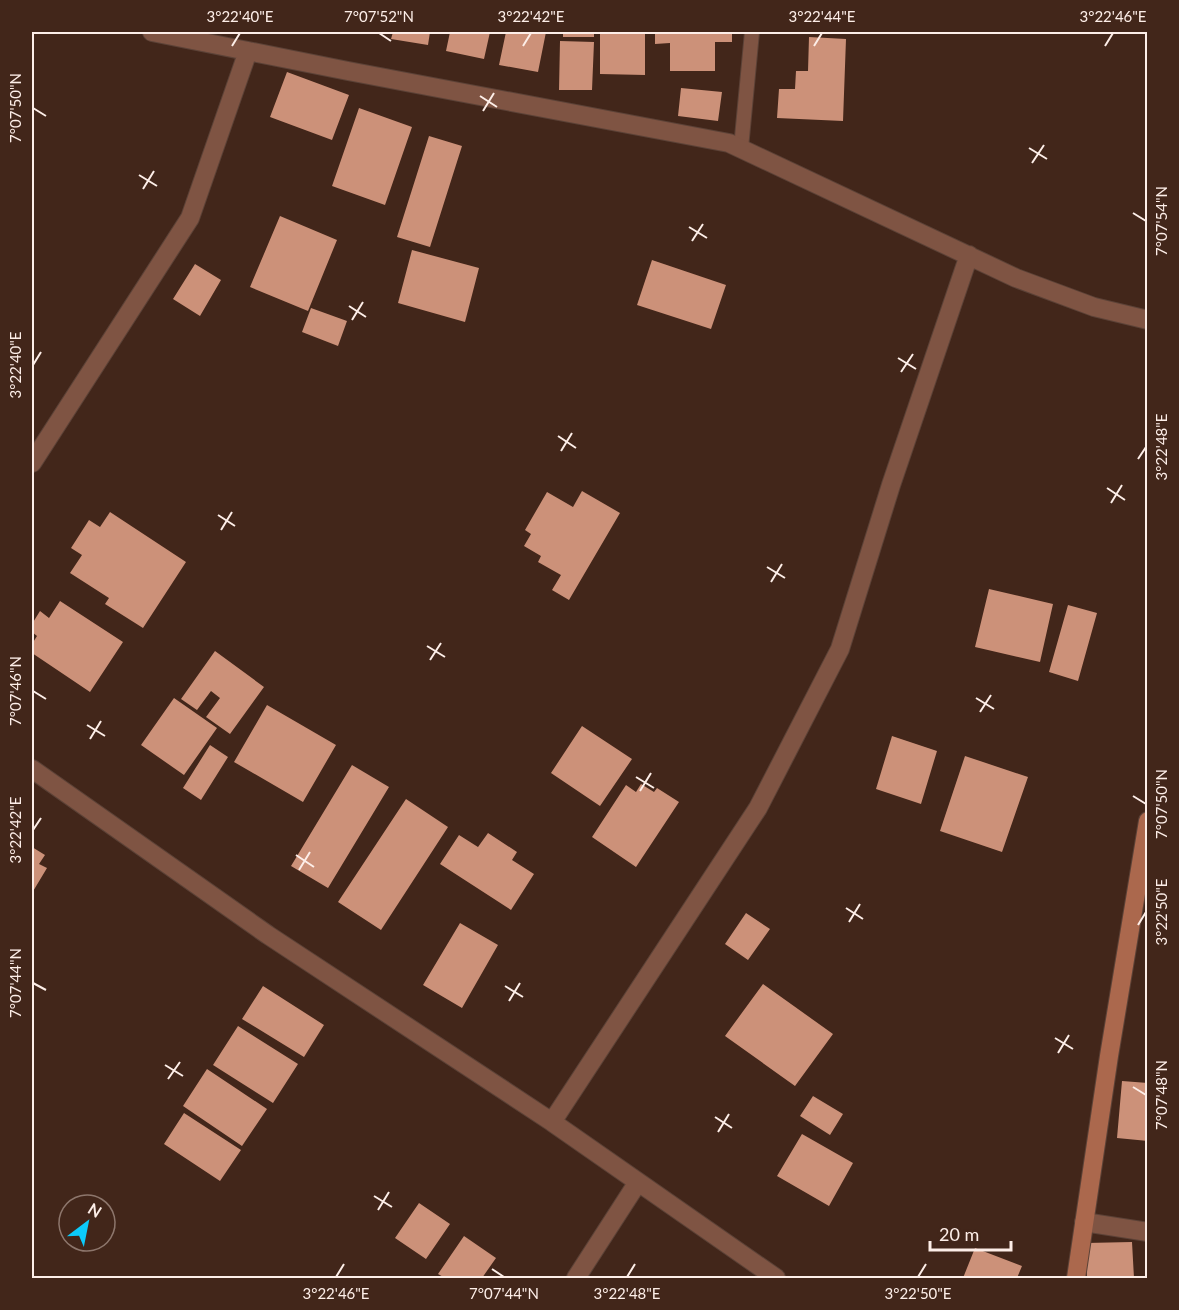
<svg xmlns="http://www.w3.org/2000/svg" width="1179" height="1310" font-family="Lato,sans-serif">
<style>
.building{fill:#cc9179}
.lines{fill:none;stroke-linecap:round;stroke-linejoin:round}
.lane-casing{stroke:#5c4237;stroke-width:16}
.street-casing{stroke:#5c4237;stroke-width:20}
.secondary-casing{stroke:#5c4237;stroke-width:20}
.lane{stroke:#7f5443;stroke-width:14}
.street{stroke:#7f5443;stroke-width:18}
.secondary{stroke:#ab684d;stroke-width:18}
.ticks{fill:none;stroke:#fdeee8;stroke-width:2}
.neatline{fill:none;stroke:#fdeee8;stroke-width:2}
.ticks-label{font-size:15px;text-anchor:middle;fill:#fdeee8}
</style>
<rect width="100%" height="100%" fill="#42261a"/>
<!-- building -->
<path class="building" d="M393,32H430L428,45L391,39Z
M450,32H490L484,59L446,51Z
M506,32H546L538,72L499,65Z
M563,32H594V37H563Z
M600,32H645V75L600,74Z
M655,32H732V42H715V71H670V43L655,44Z
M809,37L846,39L843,121L777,118L779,89H795L796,71H808Z
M560,41L594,42L592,90H559Z
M287,72L349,95L332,140L270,117Z
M681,88L722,92L718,121L678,116Z
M359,108L412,127L385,205L332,186Z
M429,136L462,146L430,247L397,237Z
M280,216L337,240L308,311L250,287Z
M412,250L479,268L465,322L398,303Z
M652,260L726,285L711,329L637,305Z
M195,264L221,280L200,316L173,299Z
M311,308L347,321L338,346L302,332Z
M582,491L620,513L569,600L552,590L561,575L538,562L541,556L524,546L531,534L525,530L547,492L573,507Z
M110,512L186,562L143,628L105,604L109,598L70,573L82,555L71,548L89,520L100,527Z
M989,589L1053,604L1040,662L975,647Z
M60,601L123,642L90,692L32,653V644L37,636L32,632V624L40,611L49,618Z
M1068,605L1097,613L1078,681L1049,672Z
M215,651L264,687L230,734L206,717L220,698L211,691L197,710L181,699Z
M174,698L217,728L184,775L141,745Z
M267,705L336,745L303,802L234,762Z
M582,726L632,759L600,806L551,773Z
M892,736L937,751L921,804L876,789Z
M210,745L228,757L201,800L183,788Z
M965,756L1028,777L1002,852L940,831Z
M352,765L389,787L328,888L291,866Z
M641,784L654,792L657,788L679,802L636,867L592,837L626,785L636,792Z
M406,799L448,827L381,930L338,902Z
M488,833L517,852L512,860L534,874L511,910L440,864L459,835L478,847Z
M32,847L45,855L39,864L47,868L32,893Z
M746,913L770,929L748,960L725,944Z
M460,923L498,945L462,1008L423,985Z
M763,984L833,1034L795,1086L725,1036Z
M263,986L324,1025L304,1057L242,1019Z
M238,1026L298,1064L273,1103L213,1065Z
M207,1069L267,1109L242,1146L183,1106Z
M1122,1081L1148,1083V1141L1117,1138Z
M813,1096L843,1114L830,1135L800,1116Z
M184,1113L241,1150L220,1181L164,1144Z
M802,1134L853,1163L829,1206L777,1176Z
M419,1203L450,1224L426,1259L395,1238Z
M464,1236L496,1258L482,1278H445L438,1274Z
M1132,1242L1134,1278H1087L1086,1243Z
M975,1248L1022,1266L1017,1278H963Z"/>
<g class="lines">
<defs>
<path id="lane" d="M741,148L752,32"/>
<path id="street" d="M152,32L348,71L729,143L1016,278L1094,307L1148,320
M32,463L190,218L248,51
M32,769L268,935L552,1122L776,1278
M552,1122L758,808L840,649L891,485L969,255
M1084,1222L1148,1232
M576,1278L638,1182"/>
<path id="secondary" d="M1076,1278L1109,1056L1148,821"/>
</defs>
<!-- lane casing -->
<use href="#lane" class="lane-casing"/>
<!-- street casing -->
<use href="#street" class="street-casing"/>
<!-- secondary casing -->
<use href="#secondary" class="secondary-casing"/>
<!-- lane -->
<use href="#lane" class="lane"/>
<!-- street -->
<use href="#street" class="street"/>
<!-- secondary -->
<use href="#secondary" class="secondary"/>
</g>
<!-- ticks -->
<path class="ticks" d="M379,33L391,41M232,46L240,33M523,46L531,33M814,46L822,33M1105,46L1113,33M480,96L497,107M33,108L46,116M483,111L494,93M1029,148L1047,159M1032,163L1044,145M139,175L157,186M143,189L154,171M1133,213L1146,221M689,227L707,238M692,241L703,224M349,306L366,317M352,320L363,302M898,358L916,369M33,365L41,352M901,372L913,354M558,436L576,448M561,451L572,433M1138,459L1146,447M1107,488L1125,500M1111,503L1122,485M218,515L235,526M221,530L232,512M767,567L785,578M771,582L782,564M427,646L445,657M430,660L441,643M33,691L46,699M976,698L994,709M980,712L991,695M87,725L105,736M90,739L101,721M636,777L654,788M640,791L651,773M1133,796L1146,804M33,830L41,818M296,855L314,867M299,870L310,852M846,908L863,919M849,922L860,904M1138,925L1146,912M33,983L46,990M505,986L523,997M509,1001L520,983M1055,1038L1073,1049M1058,1053L1069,1035M165,1065L183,1076M168,1079L180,1062M1133,1087L1146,1095M715,1117L732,1128M718,1132L729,1114M374,1196L392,1207M378,1210L389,1192M492,1269L504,1277M336,1277L344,1264M627,1277L635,1264M918,1277L926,1264"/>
<!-- border -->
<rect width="1179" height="1310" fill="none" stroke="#42261a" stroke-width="66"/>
<!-- north arrow -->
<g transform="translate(87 1223) rotate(32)"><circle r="28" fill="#42261a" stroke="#8d766c" stroke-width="1.5"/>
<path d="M0-4.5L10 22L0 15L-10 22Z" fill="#0ccafa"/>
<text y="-9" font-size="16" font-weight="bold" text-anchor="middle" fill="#fdeee8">N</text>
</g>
<!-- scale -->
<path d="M930 1241v9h81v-9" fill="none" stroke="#fdeee8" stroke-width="3"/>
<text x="939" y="1241" font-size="18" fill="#fdeee8" stroke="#42261a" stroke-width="4.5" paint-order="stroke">20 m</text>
<rect x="33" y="33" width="1113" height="1244" class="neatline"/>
<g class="ticks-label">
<text x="240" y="22">3°22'40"E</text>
<text x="379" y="22">7°07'52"N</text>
<text x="531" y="22">3°22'42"E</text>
<text x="822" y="22">3°22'44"E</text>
<text x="1113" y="22">3°22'46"E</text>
<text transform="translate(16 108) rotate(-90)" y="5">7°07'50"N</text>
<text transform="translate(1162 221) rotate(-90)" y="5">7°07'54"N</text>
<text transform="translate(16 365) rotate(-90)" y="5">3°22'40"E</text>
<text transform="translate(1162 447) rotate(-90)" y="5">3°22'48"E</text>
<text transform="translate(16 691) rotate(-90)" y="5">7°07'46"N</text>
<text transform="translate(1162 804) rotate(-90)" y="5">7°07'50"N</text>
<text transform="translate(16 830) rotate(-90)" y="5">3°22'42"E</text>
<text transform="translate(1162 912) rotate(-90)" y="5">3°22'50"E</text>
<text transform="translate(16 983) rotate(-90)" y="5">7°07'44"N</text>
<text transform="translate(1162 1095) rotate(-90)" y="5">7°07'48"N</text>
<text x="336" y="1299">3°22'46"E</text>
<text x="504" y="1299">7°07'44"N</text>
<text x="627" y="1299">3°22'48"E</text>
<text x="918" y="1299">3°22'50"E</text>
</g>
</svg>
